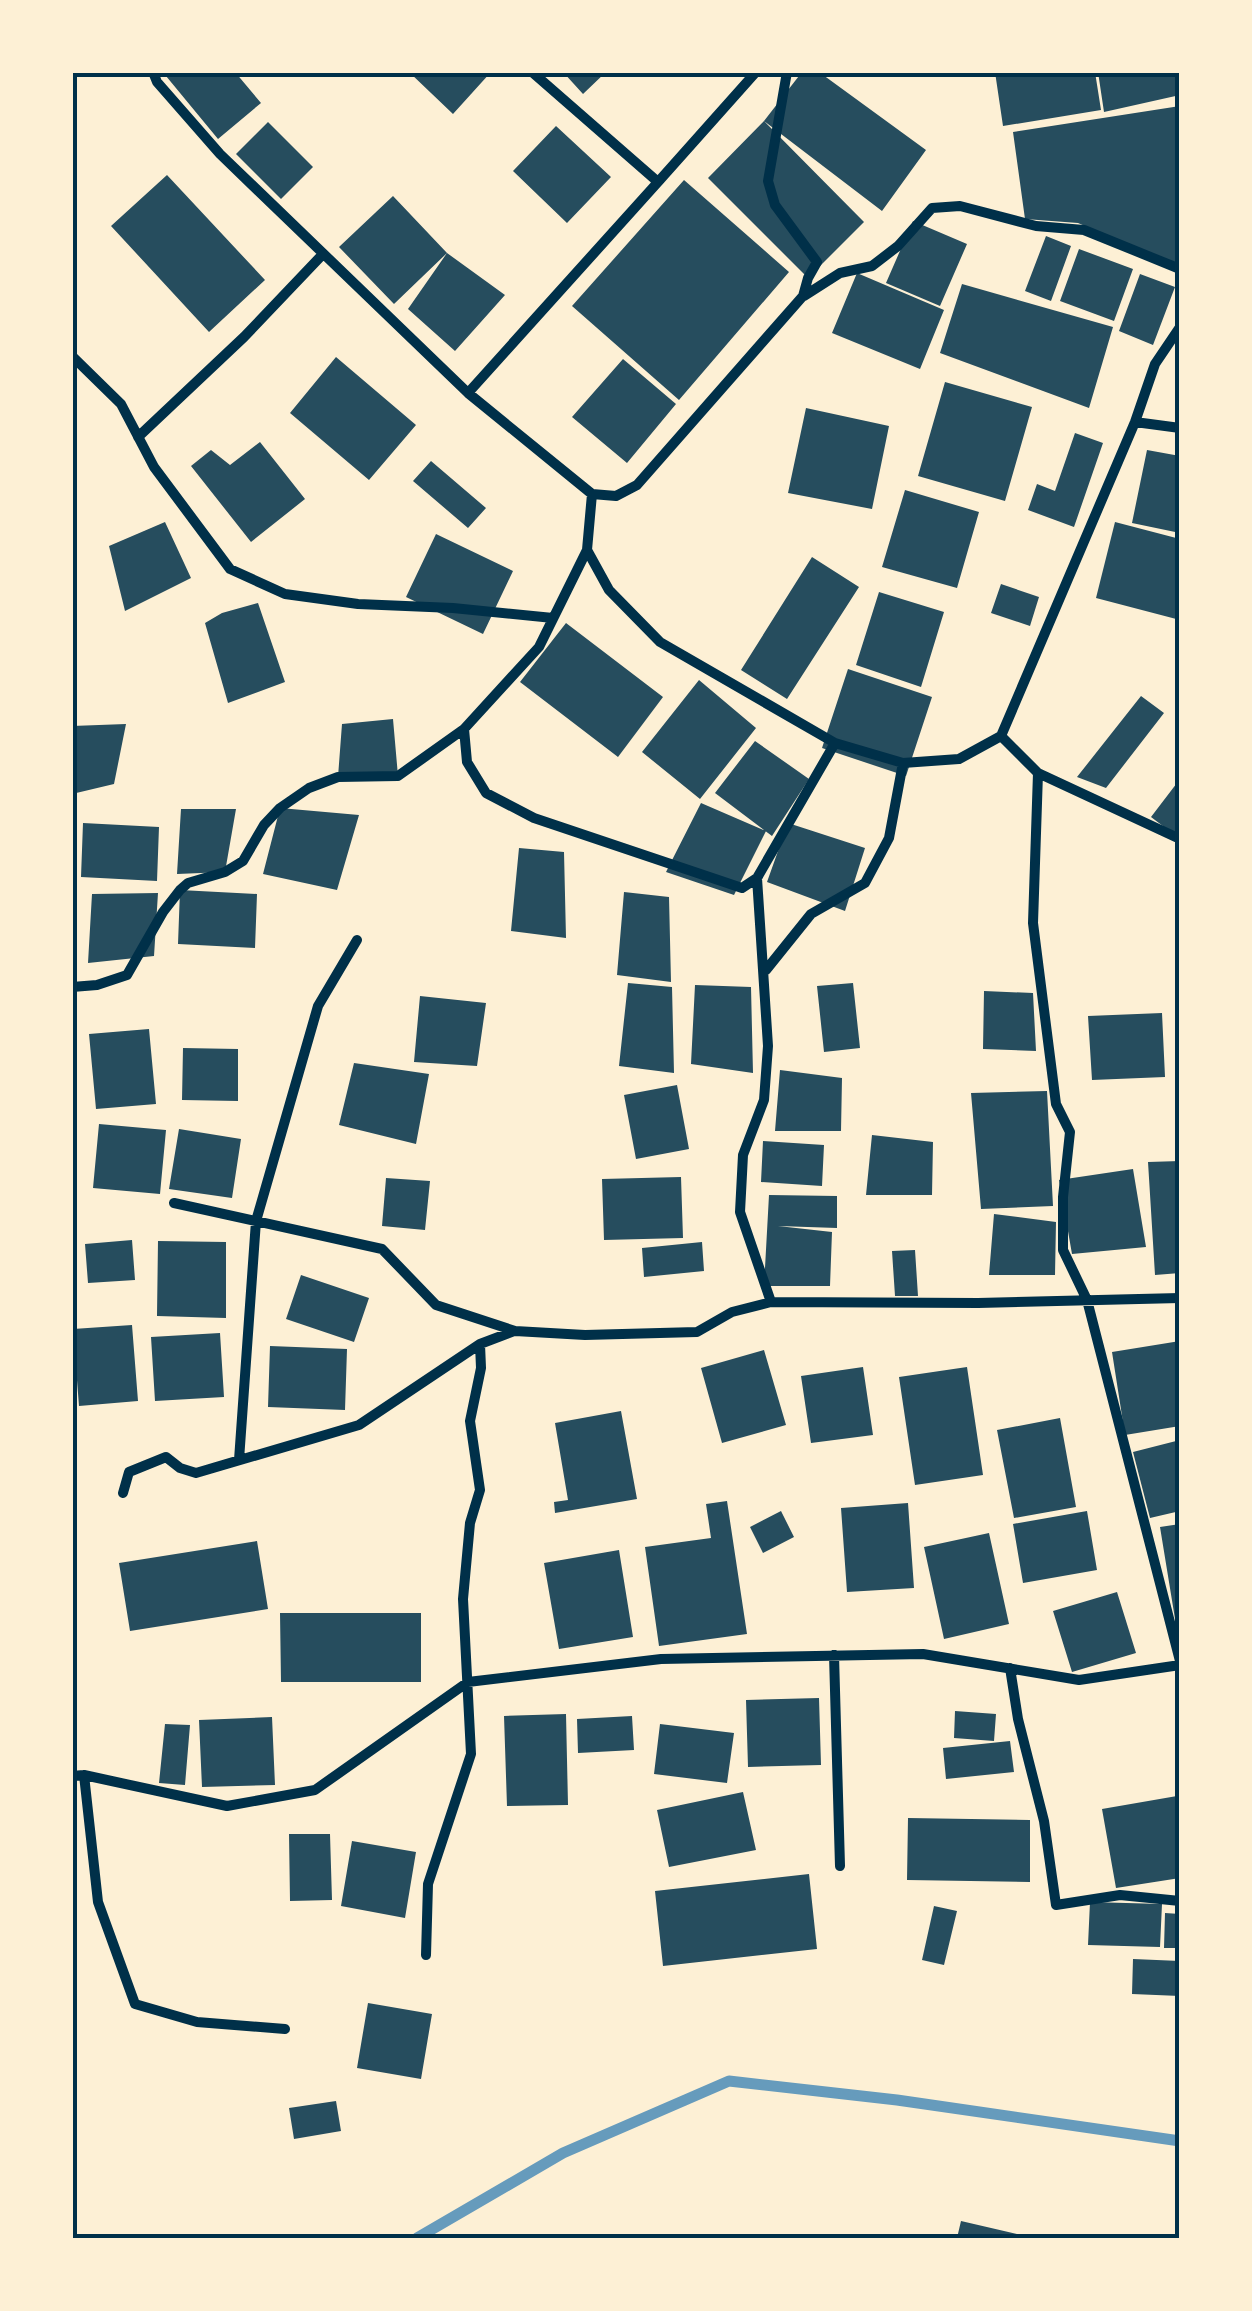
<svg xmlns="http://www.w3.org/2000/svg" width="1252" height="2311" font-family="'Space Grotesk',sans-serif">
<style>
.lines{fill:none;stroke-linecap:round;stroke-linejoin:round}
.stream{stroke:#669bbc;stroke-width:11}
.building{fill:#264d5e}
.minor{stroke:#003049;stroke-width:10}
.neatline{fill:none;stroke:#003049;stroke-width:4}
</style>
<rect width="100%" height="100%" fill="#fdf0d5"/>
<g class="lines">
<!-- stream -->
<path class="stream" d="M417,2238L563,2153L729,2081L897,2100L1180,2141"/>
</g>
<!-- building -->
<path class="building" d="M170,72H235L261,103L218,139L166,76Z
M409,72H491L453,114Z
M563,72H606L583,94Z
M802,72H819L926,150L882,211L764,121Z
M995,72H1095L1101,110L1003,126Z
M1098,72H1180V95L1104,112Z
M1180,106V267L1078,223L1025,219L1013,132Z
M764,121L864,222L808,278L708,178Z
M268,122L313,167L281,199L236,154Z
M556,126L611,177L567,223L513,171Z
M167,175L265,280L209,332L111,226Z
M684,180L789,272L679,400L572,306Z
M393,196L447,253L394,304L339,247Z
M913,221L967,244L940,306L886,283Z
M1046,236L1071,246L1051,301L1025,291Z
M1079,249L1133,269L1114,321L1060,301Z
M447,253L505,295L455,351L408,309Z
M857,273L944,310L920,369L832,333Z
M1140,274L1175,287L1153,345L1119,331Z
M962,284L1113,327L1089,408L940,353Z
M336,357L416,425L369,480L290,413Z
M623,359L676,404L627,463L572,417Z
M945,382L1032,407L1005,501L918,476Z
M806,408L889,426L872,509L788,493Z
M1075,433L1103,443L1074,527L1028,510L1037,484L1055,491Z
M260,442L305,499L251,542L191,466L211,450L230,465Z
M1147,450L1180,456V533L1132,523Z
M431,461L486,508L468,528L413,481Z
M905,490L979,512L957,588L882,567Z
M165,522L191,578L125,611L109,546Z
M1115,522L1180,539V620L1096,598Z
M436,534L513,571L483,634L406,597Z
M812,557L859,587L787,699L741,670Z
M1001,584L1039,597L1030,626L991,613Z
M879,592L944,612L921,687L856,665Z
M258,603L285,682L228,703L205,623L222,613Z
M566,623L663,697L618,757L520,682Z
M848,669L932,697L906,776L822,748Z
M699,680L756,728L700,799L642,752Z
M1141,696L1164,713L1106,788L1077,777Z
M393,719L398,776L338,777L342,724Z
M126,724L114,784L72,794V726Z
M755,741L809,779L772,836L715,793Z
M1180,779V839L1151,817Z
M701,803L766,831L734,895L666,872Z
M280,808L359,815L337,890L263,874Z
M181,809H236L225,872L177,874Z
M83,823L159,827L157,881L81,877Z
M788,823L865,848L845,911L767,882Z
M519,848L564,852L566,938L511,931Z
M180,890L257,894L255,948L178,944Z
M624,892L669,897L671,982L617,975Z
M158,893L154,956L88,963L92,894Z
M628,983L672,987L674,1073L619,1066Z
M853,983L860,1048L824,1052L817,986Z
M695,985L751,987L753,1073L691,1064Z
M984,991L1033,993L1036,1051L983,1049Z
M420,996L486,1003L477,1066L414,1062Z
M1162,1013L1165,1077L1092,1080L1088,1016Z
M149,1029L156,1104L96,1109L89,1034Z
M183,1048L238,1049V1101L182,1100Z
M354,1063L429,1074L416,1144L339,1125Z
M780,1070L842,1078L841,1131H775Z
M677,1085L689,1149L636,1159L624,1095Z
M1047,1091L1053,1206L981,1209L971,1093Z
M99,1124L166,1130L160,1194L93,1188Z
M179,1129L241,1139L232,1198L169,1189Z
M872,1135L933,1142L932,1195H866Z
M763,1141L824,1145L822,1186L761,1182Z
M1180,1161V1273L1155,1275L1148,1162Z
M1133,1169L1146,1247L1072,1254L1059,1180Z
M681,1177L683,1238L604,1240L602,1179Z
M386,1178L430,1181L425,1230L382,1226Z
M769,1195L837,1196V1228L778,1226L832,1232L830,1286H764Z
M994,1214L1056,1222L1055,1275H989Z
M132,1240L135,1280L88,1283L85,1244Z
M158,1241L226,1242V1318L157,1316Z
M702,1242L704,1271L644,1277L642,1248Z
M915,1250L918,1296H895L892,1251Z
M301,1275L369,1298L354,1342L286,1319Z
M132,1325L138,1401L79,1406L73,1329Z
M220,1333L224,1397L155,1401L151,1337Z
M1180,1341V1426L1125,1435L1112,1352Z
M270,1346L347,1349L345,1410L268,1407Z
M764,1350L786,1425L722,1443L701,1368Z
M863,1367L873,1435L811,1443L801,1376Z
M967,1367L983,1475L915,1485L899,1377Z
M621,1411L637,1499L555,1513L554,1502L568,1500L555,1423Z
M1060,1418L1076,1507L1014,1518L997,1430Z
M1180,1440V1511L1150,1518L1133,1452Z
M727,1501L747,1634L659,1646L645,1547L711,1538L706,1504Z
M908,1503L914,1588L847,1592L841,1508Z
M781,1511L794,1537L763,1553L750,1527Z
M1087,1511L1097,1570L1023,1583L1013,1524Z
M1180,1524V1630L1177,1631L1160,1527Z
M989,1533L1009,1624L944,1639L924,1547Z
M257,1541L268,1609L130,1631L119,1563Z
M619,1550L633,1637L559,1649L544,1563Z
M1117,1592L1136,1653L1072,1672L1053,1611Z
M280,1613H421V1682H281Z
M819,1698L821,1765L748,1767L746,1700Z
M955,1711L996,1714L994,1741L954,1738Z
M566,1714L568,1805L507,1806L504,1716Z
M632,1716L634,1750L578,1753L577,1719Z
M272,1717L275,1785L202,1787L199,1720Z
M165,1724L190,1725L185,1785L159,1783Z
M660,1724L734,1733L727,1783L654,1774Z
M1010,1741L1014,1772L946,1779L943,1748Z
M743,1792L756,1850L669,1867L657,1810Z
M1177,1796L1180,1878L1116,1888L1102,1809Z
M908,1818L1030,1820V1882L907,1880Z
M289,1834H330L332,1900L290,1901Z
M352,1841L416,1852L405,1918L341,1906Z
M809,1874L817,1949L663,1966L655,1891Z
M1090,1902L1162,1904L1160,1947L1088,1945Z
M934,1906L957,1911L944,1965L922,1960Z
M1165,1913L1180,1914V1948H1164Z
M1133,1959L1180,1961V1996L1132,1994Z
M368,2003L432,2014L421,2079L357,2068Z
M336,2101L341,2131L294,2139L289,2108Z
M961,2221L1030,2237V2238H957Z"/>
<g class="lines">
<!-- minor -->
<path class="minor" d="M153,72L157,82L220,154L468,393L592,494L616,496L637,485L803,296L808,278L817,262L775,205L768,181L787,72
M532,72L658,182L756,72
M804,296L840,273L872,266L898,246L932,208L960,206L1036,226L1084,230L1180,269
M72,356L121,404L154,467L230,569L285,594L358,604L453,608L553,618
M468,393L658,182
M1135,422L1180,428
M138,437L244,337L323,254
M587,550L609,590L660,642L835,743L903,763L959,759L1001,736L1135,422L1155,364L1180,327
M464,729L467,762L486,793L534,818L742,888L757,878L835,743
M1001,736L1038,773L1180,839
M1038,773L1033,923L1056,1104L1070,1132L1063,1197V1250L1087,1300L1180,1661
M757,878L768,1046L764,1100L743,1155L740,1212L771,1302
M766,970L811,914L865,883L889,838L903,763
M72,987L97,985L127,975L163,912L180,890L188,883L225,872L243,861L264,825L280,808L309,788L338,777L398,776L464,729L539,647L587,550L592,494
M174,1203L382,1249L436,1305L515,1331L585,1335L697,1332L732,1312L771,1302L978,1303L1180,1298
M239,1460L256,1221L318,1006L357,940
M123,1493L129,1472L166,1457L180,1468L196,1473L359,1425L480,1344L514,1331
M834,1655L840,1866
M1010,1668L1018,1719L1044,1821L1056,1905L1120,1895L1180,1901
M84,1775L98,1902L135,2004L197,2022L285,2029
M72,1776L84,1775L227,1806L315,1790L468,1682L661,1659L923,1654L1079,1680L1180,1665
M426,1955L428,1884L471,1754L463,1599L470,1523L480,1490L470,1421L481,1368L480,1344"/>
</g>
<!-- border -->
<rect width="1252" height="2311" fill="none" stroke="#fdf0d5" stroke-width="150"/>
<rect x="75" y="75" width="1102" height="2161" class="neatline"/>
</svg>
